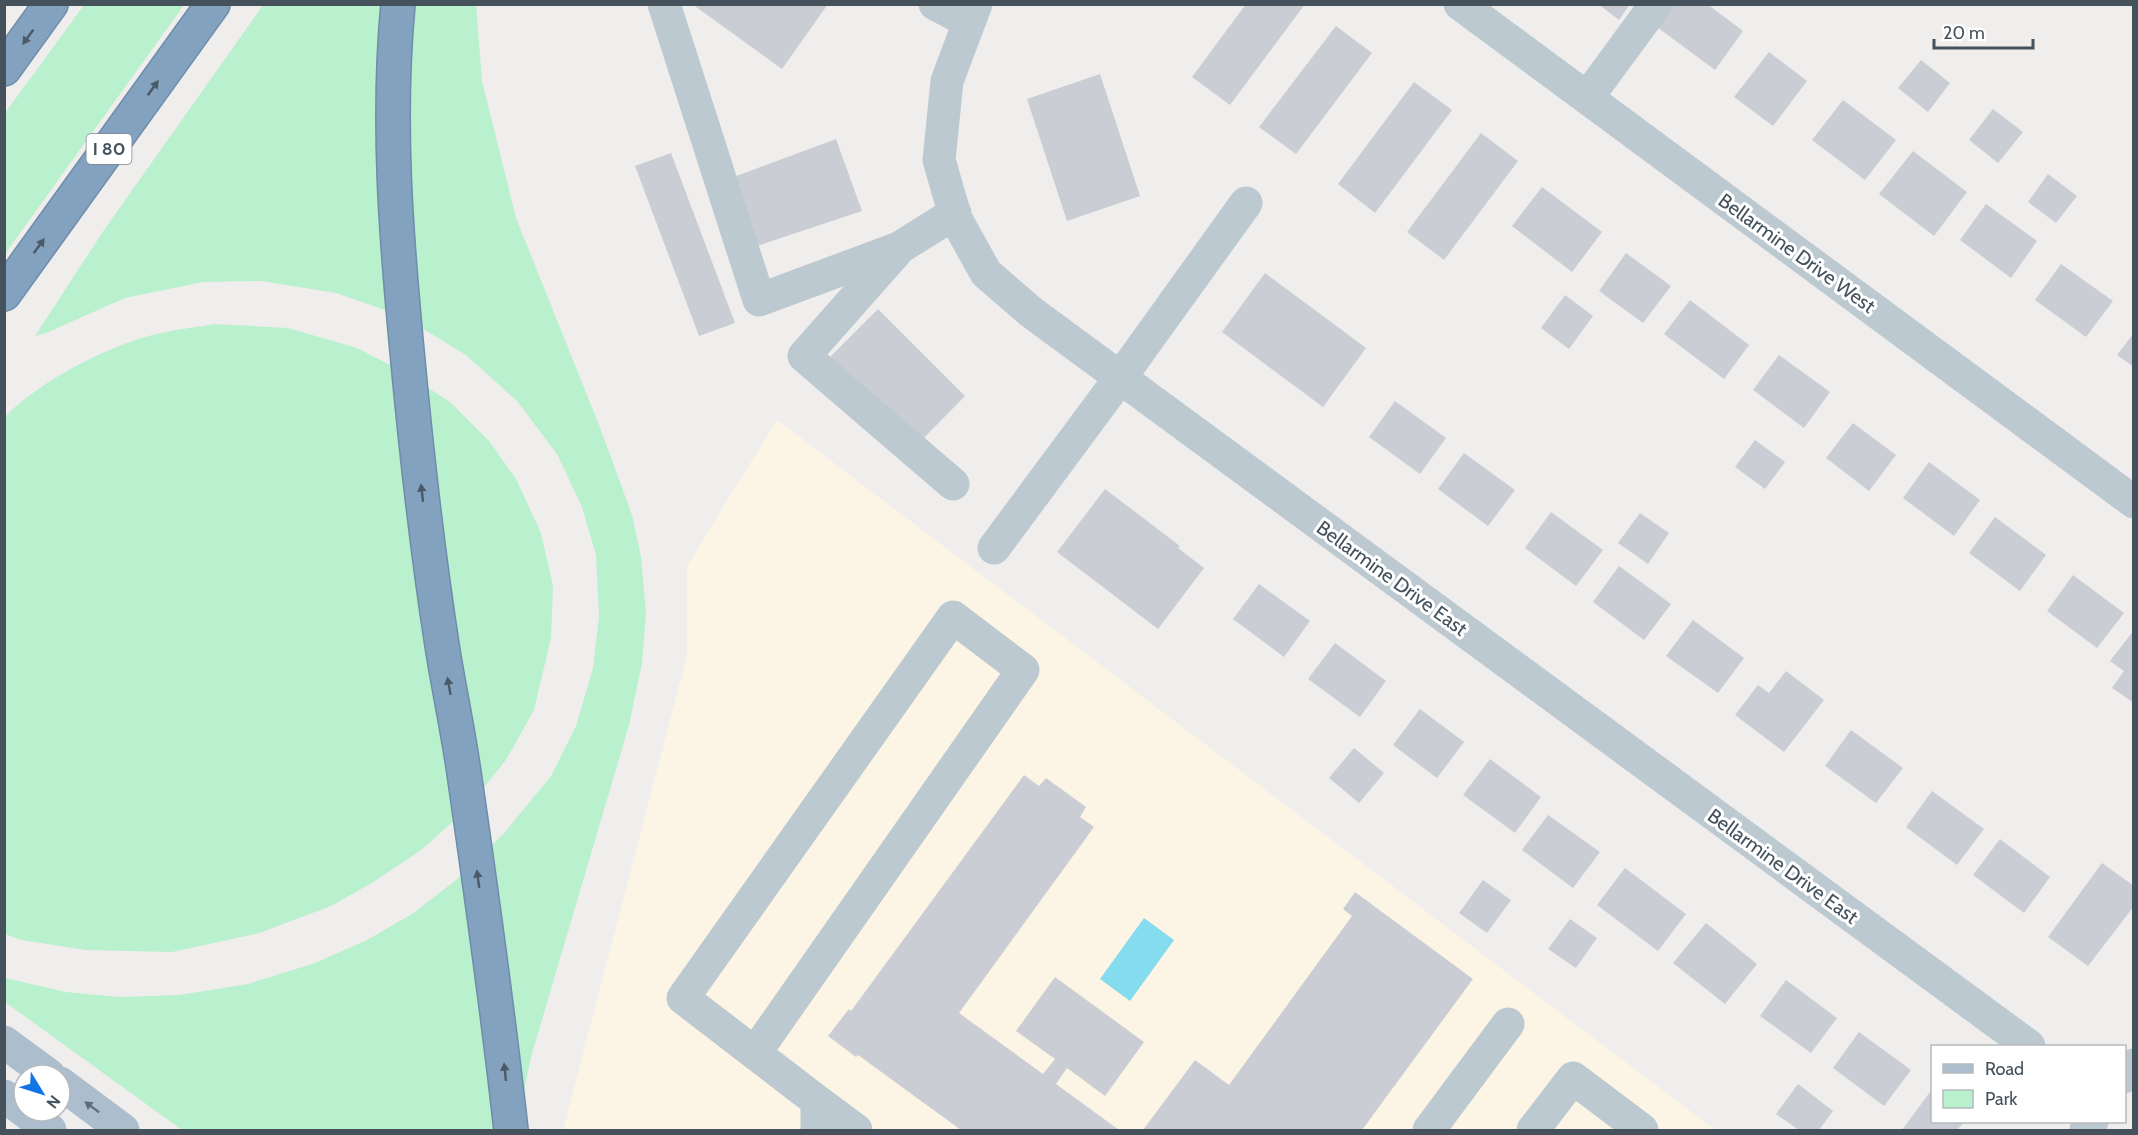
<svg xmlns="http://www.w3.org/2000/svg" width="2138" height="1135" font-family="Cabin,sans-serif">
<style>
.commercial{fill:#fcf5e5}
.green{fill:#b9f0cd}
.water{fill:#85dcef}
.building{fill:#cacdd3}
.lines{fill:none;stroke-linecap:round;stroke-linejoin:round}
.highway-casing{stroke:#6e8daa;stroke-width:36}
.minor{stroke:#bdc9d0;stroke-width:33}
.major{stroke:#acbece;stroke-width:33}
.highway{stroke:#83a2bf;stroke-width:33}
.oneway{fill:#4b5a66}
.oneway2{fill:#5f6d78}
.labels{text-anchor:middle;stroke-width:6;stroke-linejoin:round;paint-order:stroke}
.shield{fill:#fff;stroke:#7d868d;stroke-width:1.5}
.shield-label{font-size:18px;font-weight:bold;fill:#45525c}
.street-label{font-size:20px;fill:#45525c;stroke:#fff}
</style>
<rect width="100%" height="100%" fill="#f0eded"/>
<!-- commercial -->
<path class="commercial" d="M777,420L1715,1130H563L687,655V566Z"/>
<!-- green -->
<path class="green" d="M84,5H184L5,254V113Z
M263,5H476L482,81L516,218L599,425L632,515L641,557L646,613L642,663L629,725L531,1057L516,1130H182L5,1002V978L66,992L119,997L179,995L248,984L315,963L367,940L412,914L460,877L505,832L551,776L576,726L593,668L599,617L596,555L582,507L557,454L517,401L466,355L402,316L336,293L261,281L203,282L125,298L46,333L35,336L104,230Z
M214,324L288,328L357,348L398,369L450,402L489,441L516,479L541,533L553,586L551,638L534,710L506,760L464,812L421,850L375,881L331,906L259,933L172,952L86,950L21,940L5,934V417C37,383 104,348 149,336C170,330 192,328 214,324Z"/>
<!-- water -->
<path class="water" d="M1144,918L1174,940L1130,1001L1100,979Z"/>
<!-- building -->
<path class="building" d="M692,4H828L782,69Z
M1246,4H1305L1230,105L1192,77Z
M1598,4H1630L1619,20Z
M1674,4H1707L1743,31L1715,70L1657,27Z
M1336,26L1372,53L1296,154L1259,127Z
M1769,52L1807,81L1773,126L1734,97Z
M1921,60L1950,83L1928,112L1898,88Z
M1100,74L1140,196L1067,221L1027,99Z
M1414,82L1452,110L1375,213L1338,184Z
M1843,100L1896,140L1865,180L1812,140Z
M1993,109L2023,132L1998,163L1969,140Z
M1481,133L1518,161L1444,260L1407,232Z
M836,139L862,211L745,250L720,182Z
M1913,151L1967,192L1934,236L1879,194Z
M671,153L735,323L699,336L635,166Z
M2048,174L2077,196L2056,223L2028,202Z
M1542,187L1602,232L1572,272L1512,226Z
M1986,204L2037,241L2011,278L1960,240Z
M1626,253L1671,286L1643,323L1599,291Z
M2061,264L2113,301L2086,337L2035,300Z
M1265,273L1366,348L1323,407L1222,332Z
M1565,295L1593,316L1569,349L1541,328Z
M1690,300L1749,345L1724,379L1664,334Z
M878,309L965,396L914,448L827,360Z
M2134,333V367L2117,355Z
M1779,355L1830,392L1804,428L1753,390Z
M1395,401L1446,438L1420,474L1369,437Z
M1853,423L1896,455L1869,491L1826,458Z
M1755,440L1785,462L1765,489L1735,467Z
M1464,453L1515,490L1488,526L1438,489Z
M1929,462L1980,500L1954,536L1903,498Z
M1105,489L1180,546L1178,548L1204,568L1158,629L1057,552Z
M1551,512L1603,550L1576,586L1525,548Z
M1640,513L1669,533L1648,564L1618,543Z
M1995,517L2046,555L2020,591L1969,553Z
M1619,566L1671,604L1644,640L1593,602Z
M2073,575L2124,613L2097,648L2047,611Z
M1259,584L1310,621L1284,657L1233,619Z
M1693,620L1744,658L1718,693L1666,656Z
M2134,630V703L2112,688L2124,671L2110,661Z
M1335,643L1386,681L1360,717L1308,679Z
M1786,671L1824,700L1784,752L1735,715L1758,685L1769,693Z
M1420,709L1464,742L1437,778L1393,745Z
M1851,730L1903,768L1876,803L1825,766Z
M1354,748L1384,773L1359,803L1329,778Z
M1490,759L1541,797L1515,833L1463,795Z
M1024,775L1039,786L1046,778L1086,807L1080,817L1094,827L959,1013L1043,1074L1055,1059L1016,1031L1055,977L1144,1042L1105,1096L1067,1068L1056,1084L1119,1130H961L858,1055L856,1057L828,1036L849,1009L851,1011Z
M1932,791L1984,829L1957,865L1906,827Z
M1548,815L1600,852L1573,888L1522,850Z
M2000,839L2050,877L2024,913L1973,875Z
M2102,863L2134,886V906L2088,966L2048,937Z
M1625,868L1686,914L1658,951L1597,905Z
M1483,880L1511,900L1487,933L1459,913Z
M1355,892L1473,979L1362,1130H1143L1195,1060L1229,1085L1352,916L1343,909Z
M1570,919L1597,938L1576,968L1548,949Z
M1706,923L1757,964L1725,1004L1673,963Z
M1786,980L1837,1018L1811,1053L1760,1016Z
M1859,1032L1911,1070L1884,1106L1833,1068Z
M1798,1084L1833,1111L1819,1130H1799L1776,1114Z
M1930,1092L1932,1094V1122H1964L1957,1130H1902Z"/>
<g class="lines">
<defs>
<path id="highway" d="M398,4C387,121 396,235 407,351C416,449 427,548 442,645C449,690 459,735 465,780C482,897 498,1013 511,1130
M4,69L51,4
M4,294L213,4"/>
</defs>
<!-- highway casing -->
<use href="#highway" class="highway-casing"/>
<!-- minor -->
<path class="minor" d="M664,4L759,300L899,248L955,213
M935,4L969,22
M976,4L947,81L939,160L956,219L986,273L1031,312L2029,1046
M1460,4L2134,502
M1587,98L1656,4
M896,252L804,356L953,484
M994,548L1120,378L1246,203
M755,1053L1023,670L953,617L683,998L817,1101V1130
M2124,1077L2134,1065
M817,1101L856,1130
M1429,1130L1508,1024
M1533,1130L1573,1078L1642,1130
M2086,1130L2092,1122"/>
<!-- major -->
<path class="major" d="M4,1042L49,1075
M60,1083L123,1130
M4,1096L50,1130"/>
<!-- highway -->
<use href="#highway" class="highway"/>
</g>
<!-- one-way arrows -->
<defs><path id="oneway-solid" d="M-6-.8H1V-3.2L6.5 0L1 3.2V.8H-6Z" transform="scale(1.5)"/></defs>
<g class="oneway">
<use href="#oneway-solid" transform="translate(28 37) rotate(126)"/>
<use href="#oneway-solid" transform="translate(153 88) rotate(-54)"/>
<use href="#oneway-solid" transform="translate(39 246) rotate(-54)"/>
<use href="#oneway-solid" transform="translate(422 493) rotate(-97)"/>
<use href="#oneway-solid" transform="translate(449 686) rotate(-100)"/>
<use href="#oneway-solid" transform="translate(478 879) rotate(-98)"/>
<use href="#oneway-solid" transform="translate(505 1072) rotate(-96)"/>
</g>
<use class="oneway2" href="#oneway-solid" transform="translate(92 1107) rotate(-143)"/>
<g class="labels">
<!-- shield labels -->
<rect class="shield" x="86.5" y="134" width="45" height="30" rx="4.5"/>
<g class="shield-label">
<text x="109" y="155">I 80</text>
</g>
<!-- street labels -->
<g class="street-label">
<text transform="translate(1797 253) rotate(36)" y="7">Bellarmine Drive West</text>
<text transform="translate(1392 578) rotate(36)" y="7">Bellarmine Drive East</text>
<text transform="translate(1783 866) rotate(36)" y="7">Bellarmine Drive East</text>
</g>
</g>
<!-- border -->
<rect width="2138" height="1135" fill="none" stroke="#45525c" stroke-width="12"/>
<!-- legend -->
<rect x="1931" y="1045" width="195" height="78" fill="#ffffff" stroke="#b5babe" stroke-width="1.5"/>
<rect x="1943" y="1064" width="30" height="9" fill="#acbece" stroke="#b5babe" stroke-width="1.5"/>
<text x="1985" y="1075" font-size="18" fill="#45525c">Road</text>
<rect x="1943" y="1090" width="30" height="18" fill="#b9f0cd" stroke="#b5babe" stroke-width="1.5"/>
<text x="1985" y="1105" font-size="18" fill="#45525c">Park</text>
<!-- north arrow -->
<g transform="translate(42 1093) rotate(128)"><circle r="28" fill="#ffffff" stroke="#b5babe" stroke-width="1.5"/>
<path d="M0-4.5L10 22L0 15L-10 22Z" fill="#1275e5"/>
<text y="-9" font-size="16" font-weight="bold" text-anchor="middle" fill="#45525c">N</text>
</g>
<!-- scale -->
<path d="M1934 39v9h99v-9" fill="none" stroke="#45525c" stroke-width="3"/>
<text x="1943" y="39" font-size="18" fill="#45525c" stroke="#ffffff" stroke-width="4.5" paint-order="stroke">20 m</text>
</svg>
